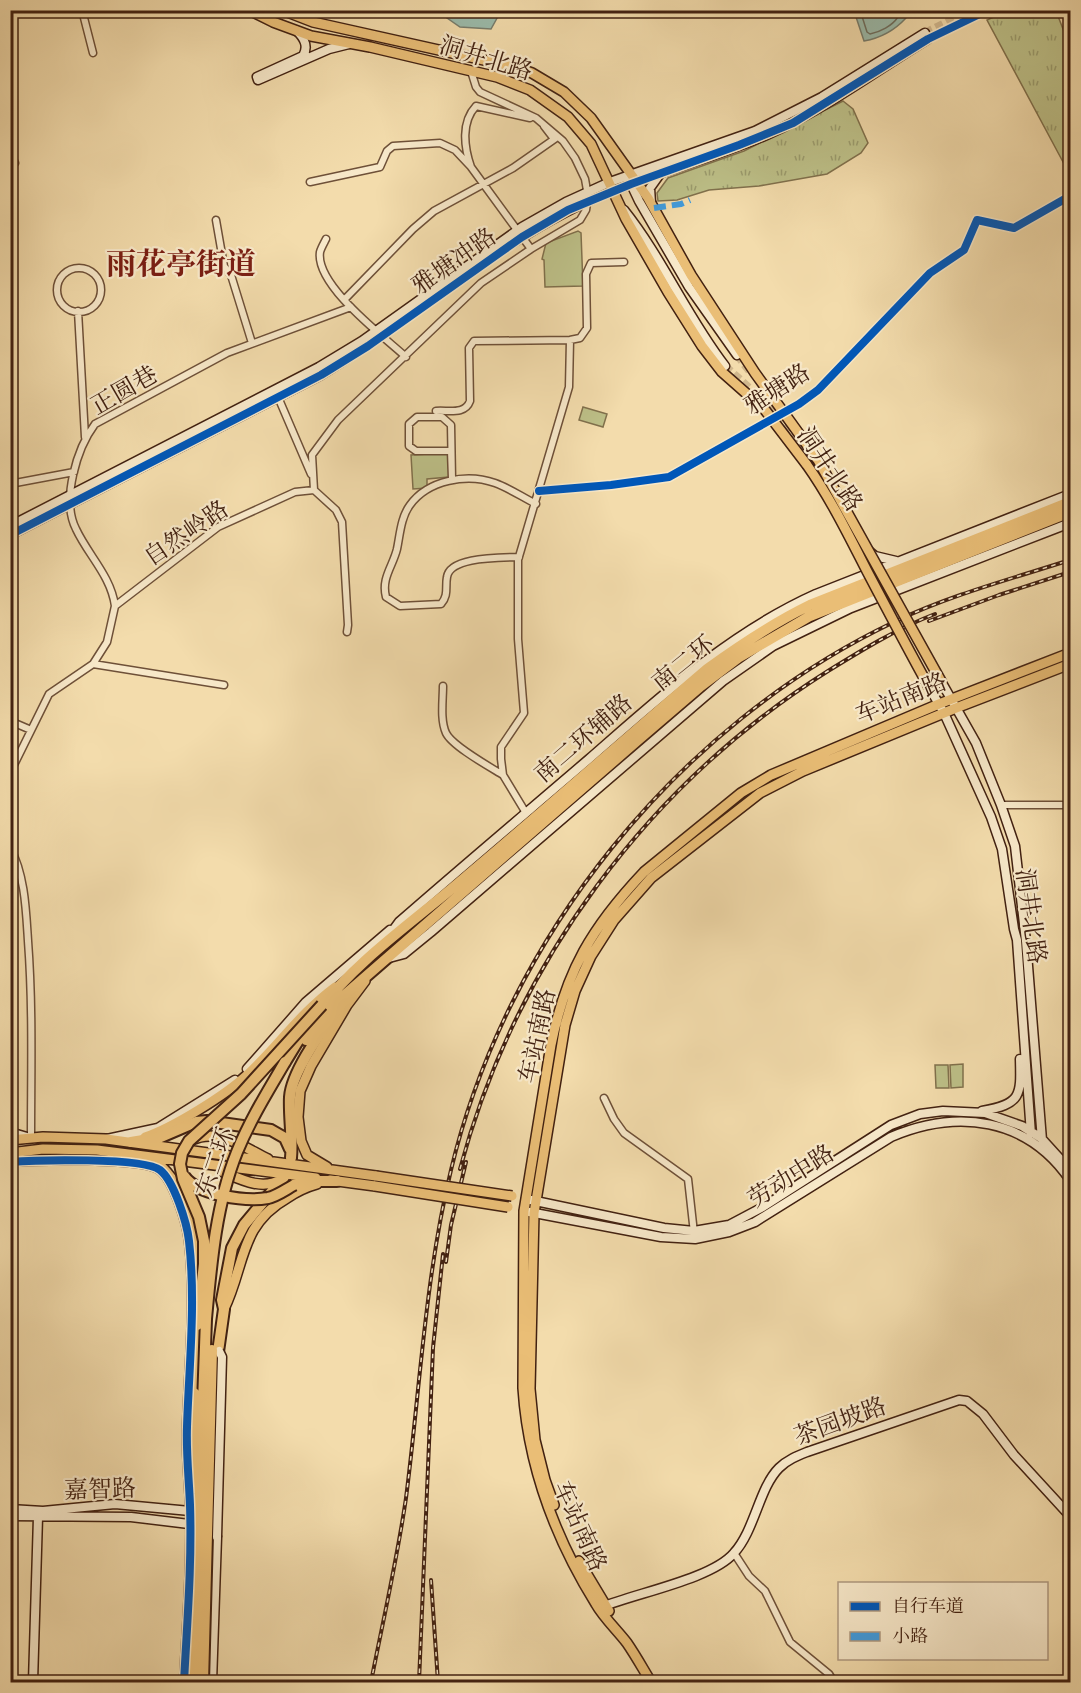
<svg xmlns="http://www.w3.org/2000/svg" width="1081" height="1693" font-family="'IM FELL English','Noto Serif SC',serif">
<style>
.grass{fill:url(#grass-tufts);stroke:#80704c;stroke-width:1.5}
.garden{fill:#bdc088;stroke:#80704c;stroke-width:1.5}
.water{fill:#9bbbab;stroke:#777d6d;stroke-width:1.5}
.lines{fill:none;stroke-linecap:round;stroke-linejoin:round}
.shore{stroke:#6e6e5e;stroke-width:1.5}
.secondary-tunnel{stroke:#d0b78d;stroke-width:8;stroke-dasharray:8 4;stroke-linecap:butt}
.street-casing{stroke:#6e5038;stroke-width:9}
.secondary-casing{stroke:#422111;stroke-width:11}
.primary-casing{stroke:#422111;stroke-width:12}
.highway-casing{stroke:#422111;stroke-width:14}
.street{stroke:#f7e8c9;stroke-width:6}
.secondary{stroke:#f7e8c9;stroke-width:8}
.primary{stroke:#eabe76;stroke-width:9}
.highway{stroke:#eabe76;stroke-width:10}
.rail-casing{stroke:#422111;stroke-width:4}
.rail{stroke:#f7e8c9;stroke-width:1.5;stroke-dasharray:4.5;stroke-linecap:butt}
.secondary-bridge-casing{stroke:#422111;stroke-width:11;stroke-linecap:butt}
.primary-bridge-casing{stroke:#422111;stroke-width:12;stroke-linecap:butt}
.highway-bridge-casing{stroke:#422111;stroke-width:14;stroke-linecap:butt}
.secondary-bridge{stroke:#f7e8c9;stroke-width:8}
.primary-bridge{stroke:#eabe76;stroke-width:9}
.highway-bridge{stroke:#eabe76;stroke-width:10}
.quiet{stroke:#3f9bde;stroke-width:6;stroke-dasharray:12 6;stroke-linecap:butt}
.cycleway-casing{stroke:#f7e8c9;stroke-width:11}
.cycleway{stroke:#0057b8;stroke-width:8}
.labels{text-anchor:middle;stroke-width:4.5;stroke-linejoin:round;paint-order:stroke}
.street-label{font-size:24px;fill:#422111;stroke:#f7e8c9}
.district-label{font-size:30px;font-weight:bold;fill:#7a1f14;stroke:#f7e8c9}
</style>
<defs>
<pattern id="grass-tufts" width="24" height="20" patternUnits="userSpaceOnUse" patternTransform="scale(1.5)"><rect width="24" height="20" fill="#bdc088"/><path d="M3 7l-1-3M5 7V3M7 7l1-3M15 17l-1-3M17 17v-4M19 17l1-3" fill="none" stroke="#9b9c6e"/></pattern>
</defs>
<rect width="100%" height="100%" fill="#f3dcac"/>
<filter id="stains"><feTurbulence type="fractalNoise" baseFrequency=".00333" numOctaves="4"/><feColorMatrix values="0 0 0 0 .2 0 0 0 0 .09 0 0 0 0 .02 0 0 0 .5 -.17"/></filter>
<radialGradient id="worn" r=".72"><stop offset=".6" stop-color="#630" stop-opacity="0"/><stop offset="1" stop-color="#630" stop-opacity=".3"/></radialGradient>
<!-- grass -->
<path class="grass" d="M1009,10L1056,11L1070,47V175L987,20Z
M843,101L853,109L868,143L861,153L827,174L759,186L709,190L677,200L658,201L657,193L668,178L744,151Z"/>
<!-- garden -->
<path class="garden" d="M578,231L581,233L583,286L545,287L544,260L542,259L546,243Z
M583,407L607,414L603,427L579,420Z
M448,453L449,477L427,479V488L413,489L411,455Z
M963,1064V1087L951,1088L950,1065Z
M935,1065H948L949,1088H936Z"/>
<!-- water -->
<path class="water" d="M437,11H501L491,29L460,27Z
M854,11H902L906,18C894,31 881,38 864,41Z"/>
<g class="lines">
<!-- shore -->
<path class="shore" d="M860,10L867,32L870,34C880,32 892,26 898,17L897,10"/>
<!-- secondary-tunnel -->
<path class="secondary-tunnel" d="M925,33L971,10
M928,39L988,10
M737,355L751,373
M725,366C764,400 804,440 825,487"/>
<defs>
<path id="street" d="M82,10L93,53
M544,126L554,139
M10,153L15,163
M471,167L531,249
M310,182L380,167L387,151L393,146L440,143L455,150L471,167C464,147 461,122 476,106L530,118
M216,220L224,266L231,275L252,343
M326,239C324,243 321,248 320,252C315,285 383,336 406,357
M57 290a22 22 0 1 1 44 0a22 22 0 1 1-44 0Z
M344,300L413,229L434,211L513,168L556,138
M78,311L85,437
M278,397L311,474
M436,411C449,410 465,415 470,401L469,348L474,341L570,340L580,338L587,328L586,274L591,263L624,262
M452,479L451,425L442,417H417L409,424V446L416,451H451L452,479
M10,484L74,472
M314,490L336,510L342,522L348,625L347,632
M539,491L611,485L669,477L799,404L818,390L930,273L964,250L977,220L1014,228L1070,196
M519,557C502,558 450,556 447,577C445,587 449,595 441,604L400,606L386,597C381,578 393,566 397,549C400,534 401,517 410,505C428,480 467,473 495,483C509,488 522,497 536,504
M115,606C111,576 88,555 76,529C61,500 77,448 95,424L227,353L351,307
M93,664L224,685
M443,686C443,700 440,720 446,733C452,746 490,767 503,775
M10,724H17L31,730
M10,773L49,694L93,664L107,642L115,606L218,527L295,492L314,490L312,455L338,420L481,283L531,249L580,220L586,210L588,196L585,179L575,158L563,141L536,118L480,92L476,87L471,71
M1001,805H1070
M526,813L503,775L501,759V747L524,713L518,639V560L569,387L570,340
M10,847C25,875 26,910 28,941C33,1007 31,1073 31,1138
M604,1098L614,1119L624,1133L688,1179L694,1233
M734,1553L749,1576L765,1591L790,1642L829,1674L834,1682"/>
<path id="secondary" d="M297,31C304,38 309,46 303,56L257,77L258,80L329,49L349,44
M630,182L639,201L689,287L737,355
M651,203L650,188L660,174
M624,210C663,259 687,317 725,366
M10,526L319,367L362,341L522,227L566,202L610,182L755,131L822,97L925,33
M10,535L321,375C405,325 479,257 566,212C630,178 703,163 769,134C825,109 876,71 928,39
M869,551L875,556L896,561
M942,683L976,743L1001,805L1015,846L1026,941L1042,1140
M929,687L944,713L991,817L1002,849L1014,929L1017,940L1031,1134
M388,937L399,922C462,867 526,813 589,759C660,697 729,633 816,594L1070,494
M389,958L404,954L431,932L723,681L773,646L851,608L1070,523
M247,1069L306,1002L390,930
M982,1111C1022,1104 1021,1095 1020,1059
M10,1132L27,1137
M107,1139L158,1128L235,1080
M10,1162C35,1160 143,1157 160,1170C174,1181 187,1223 189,1241C196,1302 189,1366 187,1427C186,1453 189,1479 190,1505C192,1564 187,1624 184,1682
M526,1199L664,1228L694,1231L729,1225L763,1207L891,1125L920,1114L943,1111L985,1113L1022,1126L1041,1138L1070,1170
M524,1211L661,1237L695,1239L729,1232L755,1222L891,1137C957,1109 1027,1117 1070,1180
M10,1509L43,1511L115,1504L190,1511
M10,1516L131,1517L189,1524
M602,1607C636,1593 712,1579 734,1553C755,1530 759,1488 779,1468C787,1460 797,1456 807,1452L959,1400L967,1401L983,1414L1014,1455L1070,1516
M33,1682L38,1517
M212,1682L217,1537"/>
<path id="primary" d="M249,10L273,22L311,36L370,47L497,77L530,90L568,117L591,144L626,219L668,292L702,346L722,372L765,410L807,465
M282,10L313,22L515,67L532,73L564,92L591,118L648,198L691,275L755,373L818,460
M145,1137C174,1127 225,1095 247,1075C278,1046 300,1013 335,987
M10,1140L43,1137L106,1139L376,1176
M192,1140C218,1127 245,1148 268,1159
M10,1153L43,1149L97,1150L316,1178
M149,1158C177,1171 194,1219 196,1248C197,1265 196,1283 196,1300
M327,1167L307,1155L301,1141L298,1117L300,1091L311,1066L347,1005L365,981
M223,1172C242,1180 261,1190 281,1180
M330,1180L375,1186
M224,1309C245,1266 239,1225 287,1198C296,1192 306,1187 317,1184
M554,1505L545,1480L535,1440L530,1389L534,1213L565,1025L575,991L591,956L614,920L651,878L760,793L803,771L956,708L1070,664
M579,1561L609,1611
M651,1682C643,1669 636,1656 627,1643C617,1630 604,1618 596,1604C555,1538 528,1465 523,1388L524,1211L551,1045C566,971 592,927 644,872L741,793L771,775L939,704L1070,653"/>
<path id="highway" d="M318,1011C357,960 413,922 462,880C545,810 625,739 707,669C740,645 773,623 810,605L1070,502
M306,1040L328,1010L340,999L638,740L701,686L738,658L810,616L1070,512
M285,1062L307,1026
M131,1142L161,1137L196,1122L207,1121L271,1130L285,1138L290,1149
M291,1158C293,1138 289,1117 290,1097C292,1070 325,1027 341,1004
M294,1185L312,1181H337
M217,1359L224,1309L222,1300L232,1248L244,1225L284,1177
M194,1393L197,1325"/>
</defs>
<!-- street casing -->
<use href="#street" class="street-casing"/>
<!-- secondary casing -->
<use href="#secondary" class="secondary-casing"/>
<!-- primary casing -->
<use href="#primary" class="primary-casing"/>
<!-- highway casing -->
<use href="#highway" class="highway-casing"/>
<!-- street -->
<use href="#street" class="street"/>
<!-- secondary -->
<use href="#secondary" class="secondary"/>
<!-- primary -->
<use href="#primary" class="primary"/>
<!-- highway -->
<use href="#highway" class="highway"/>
<defs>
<path id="rail" d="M929,621L999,595L1070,572
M460,1169C515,964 648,784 828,671C862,650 898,628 935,614
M446,1262L451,1225L466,1162
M431,1580L438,1682
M371,1682C383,1621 397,1560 406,1498C420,1389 425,1278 451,1170C506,938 678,725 894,622C950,595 1011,579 1070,560
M419,1682L433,1348L443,1254"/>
</defs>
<!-- rail casing -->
<use href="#rail" class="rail-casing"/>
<!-- rail -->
<use href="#rail" class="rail"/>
<defs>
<path id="secondary-bridge" d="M217,1537L222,1357L219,1351"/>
<path id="primary-bridge" d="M818,460L942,683
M807,465C831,499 849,536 868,573C888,611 908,649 929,687
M376,1176L512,1196
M375,1186L508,1207"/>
<path id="highway-bridge" d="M184,1176C197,1195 246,1202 268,1198C277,1196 285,1190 294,1185
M197,1325L204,1264V1241L199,1217L183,1179L180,1164L182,1153L189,1141L241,1094L322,1005
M194,1488L192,1461L194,1393
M193,1682L206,1319C211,1264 216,1204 237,1152C250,1120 268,1091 285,1062
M203,1682L212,1350"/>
</defs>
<!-- secondary-bridge casing -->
<use href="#secondary-bridge" class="secondary-bridge-casing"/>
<!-- primary-bridge casing -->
<use href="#primary-bridge" class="primary-bridge-casing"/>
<!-- highway-bridge casing -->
<use href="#highway-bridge" class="highway-bridge-casing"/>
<!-- secondary-bridge -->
<use href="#secondary-bridge" class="secondary-bridge"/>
<!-- primary-bridge -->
<use href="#primary-bridge" class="primary-bridge"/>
<!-- highway-bridge -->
<use href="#highway-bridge" class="highway-bridge"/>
<!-- quiet -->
<path class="quiet" d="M654,208L681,204L690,200"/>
<defs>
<path id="cycleway" d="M539,491L611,485L669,477L799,404L818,390L930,273L964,250L977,220L1014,228L1070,196
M10,535L321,375L368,346L522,237L568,210L631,184L739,145L793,123L928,39L988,10
M10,1162C35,1160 143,1157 160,1170C174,1181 187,1223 189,1241C196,1302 189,1366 187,1427C186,1453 189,1479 190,1505C192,1564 187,1624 184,1682"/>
</defs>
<!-- cycleway casing -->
<use href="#cycleway" class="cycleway-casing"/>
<!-- cycleway -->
<use href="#cycleway" class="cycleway"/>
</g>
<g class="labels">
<!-- street labels -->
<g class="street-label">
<text transform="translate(486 58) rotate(17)" y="8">洞井北路</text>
<text transform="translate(454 261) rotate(-35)" y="8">雅塘冲路</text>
<text transform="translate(777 389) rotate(-33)" y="8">雅塘路</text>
<text transform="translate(124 390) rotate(-30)" y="8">正圆巷</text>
<text transform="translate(830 469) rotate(56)" y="8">洞井北路</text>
<text transform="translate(186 533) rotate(-34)" y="8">自然岭路</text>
<text transform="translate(683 663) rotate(-39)" y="8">南二环</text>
<text transform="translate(901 698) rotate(-22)" y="8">车站南路</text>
<text transform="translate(583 738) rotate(-41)" y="8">南二环辅路</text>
<text transform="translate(1031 916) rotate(82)" y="8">洞井北路</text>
<text transform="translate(537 1036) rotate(-78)" y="8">车站南路</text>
<text transform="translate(215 1162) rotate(-71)" y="8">东二环</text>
<text transform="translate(791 1176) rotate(-32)" y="8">劳动中路</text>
<text transform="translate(840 1421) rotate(-20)" y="8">茶园坡路</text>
<text transform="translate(100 1489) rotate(-2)" y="8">嘉智路</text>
<text transform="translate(580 1526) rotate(66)" y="8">车站南路</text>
</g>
<!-- district labels -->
<g class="district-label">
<text x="181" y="274">雨花亭街道</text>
</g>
</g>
<!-- margin -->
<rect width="1081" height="1693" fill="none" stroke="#f3dcac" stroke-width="36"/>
<rect x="12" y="12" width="1057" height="1669" fill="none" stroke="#422111" stroke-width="3"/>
<rect x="18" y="18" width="1045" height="1657" fill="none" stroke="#422111" stroke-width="1.5"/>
<!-- legend -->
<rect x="838" y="1582" width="210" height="78" fill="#f7e8c9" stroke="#af987f" stroke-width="1.5"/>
<rect x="850" y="1602" width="30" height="9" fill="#0057b8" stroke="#af987f" stroke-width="1.5"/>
<text x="892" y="1612" font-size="18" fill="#422111">自行车道</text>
<rect x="850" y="1632" width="30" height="9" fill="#3f9bde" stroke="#af987f" stroke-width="1.5"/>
<text x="892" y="1642" font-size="18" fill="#422111">小路</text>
<rect width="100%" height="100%" filter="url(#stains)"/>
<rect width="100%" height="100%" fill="url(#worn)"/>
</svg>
